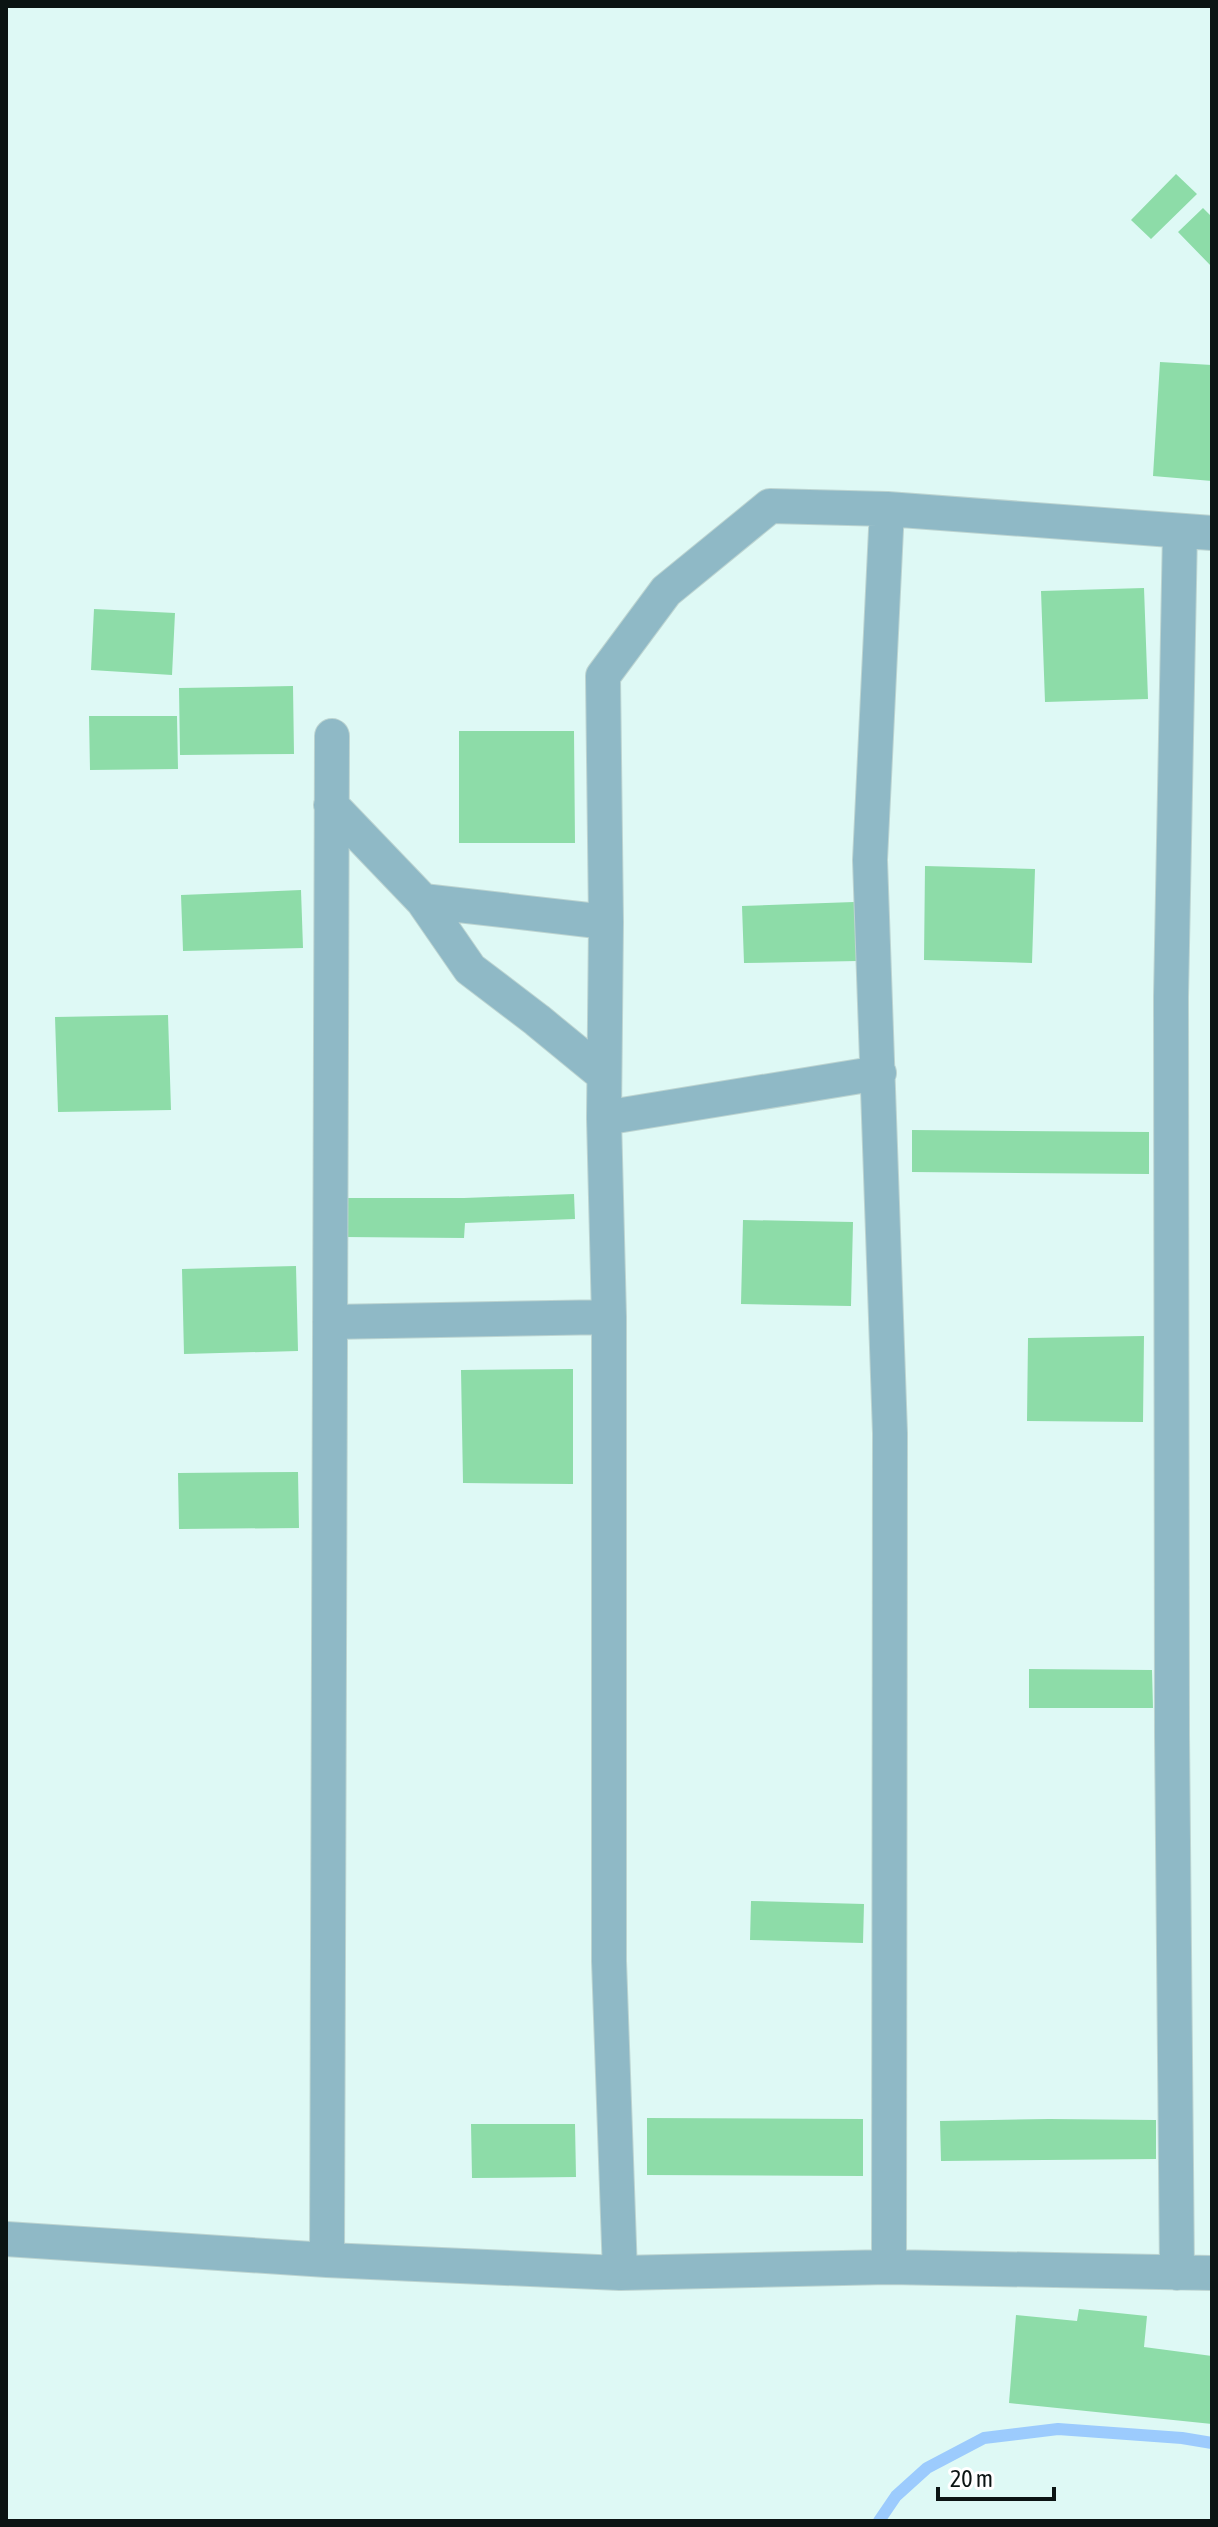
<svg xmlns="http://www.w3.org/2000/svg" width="1218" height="2527" font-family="'Asap Condensed',sans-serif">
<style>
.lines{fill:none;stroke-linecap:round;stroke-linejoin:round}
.stream{stroke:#9ccbfd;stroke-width:12}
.building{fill:#8ddca8}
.street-casing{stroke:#bcd4d1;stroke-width:36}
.street{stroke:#8fb9c6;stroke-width:34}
</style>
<rect width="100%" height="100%" fill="#def9f5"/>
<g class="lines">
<!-- stream -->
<path class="stream" d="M879,2521L896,2496L927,2468L984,2438L1058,2429L1182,2438L1212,2443"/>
</g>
<!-- building -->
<path class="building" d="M1176,174L1197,194L1151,239L1131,220Z
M1203,208L1212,217V267L1178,232Z
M1160,362L1212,365V481L1153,476Z
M1144,588L1148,699L1045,702L1041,591Z
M94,609L175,613L172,675L91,670Z
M293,686L294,754L180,755L179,688Z
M89,716H177L178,769L90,770Z
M459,731H574L575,843H459Z
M925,866L1035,869L1032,963L924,960Z
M301,890L303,948L183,951L181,895Z
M854,902L858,961L744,963L742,906Z
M168,1015L171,1110L58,1112L55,1017Z
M912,1130L1149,1132V1174L912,1172Z
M574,1194L575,1219L465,1223L464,1238L345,1237V1198H464Z
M743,1220L853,1222L851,1306L741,1304Z
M296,1266L298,1351L184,1354L182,1269Z
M1144,1336L1143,1422L1027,1421L1028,1338Z
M573,1369V1484L463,1483L461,1370Z
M298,1472L299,1528L179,1529L178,1473Z
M1029,1669L1152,1670L1153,1708H1029Z
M751,1901L864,1904L863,1943L750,1940Z
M647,2118L863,2119V2176L647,2175Z
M1049,2119L1156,2120V2159L941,2161L940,2121Z
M471,2124H575L576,2177L472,2178Z
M1079,2309L1147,2316L1144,2347L1212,2356V2424L1009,2403L1016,2315L1077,2321Z"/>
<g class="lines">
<defs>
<path id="street" d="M887,509L870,860L890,1433L889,2267
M331,805L423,901L470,969L537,1020L604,1075
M423,901L606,922
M604,1118L879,1073
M330,1322L609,1317
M6,2239L327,2260L620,2273L889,2267L1212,2273
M327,2260L332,736
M620,2273L609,1961V1317L604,1118L606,922L603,676L666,591L770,506L887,509L1212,533
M1177,2273L1172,1735L1171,997L1180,531"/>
</defs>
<!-- street casing -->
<use href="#street" class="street-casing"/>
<!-- street -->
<use href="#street" class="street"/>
</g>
<!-- border -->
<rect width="1218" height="2527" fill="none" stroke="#0b1413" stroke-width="16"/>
<!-- scale -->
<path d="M938 2487v12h116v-12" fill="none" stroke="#0b1413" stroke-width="4"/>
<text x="950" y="2487" font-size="24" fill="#0b1413" stroke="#ffffff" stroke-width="6" paint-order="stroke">20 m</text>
</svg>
